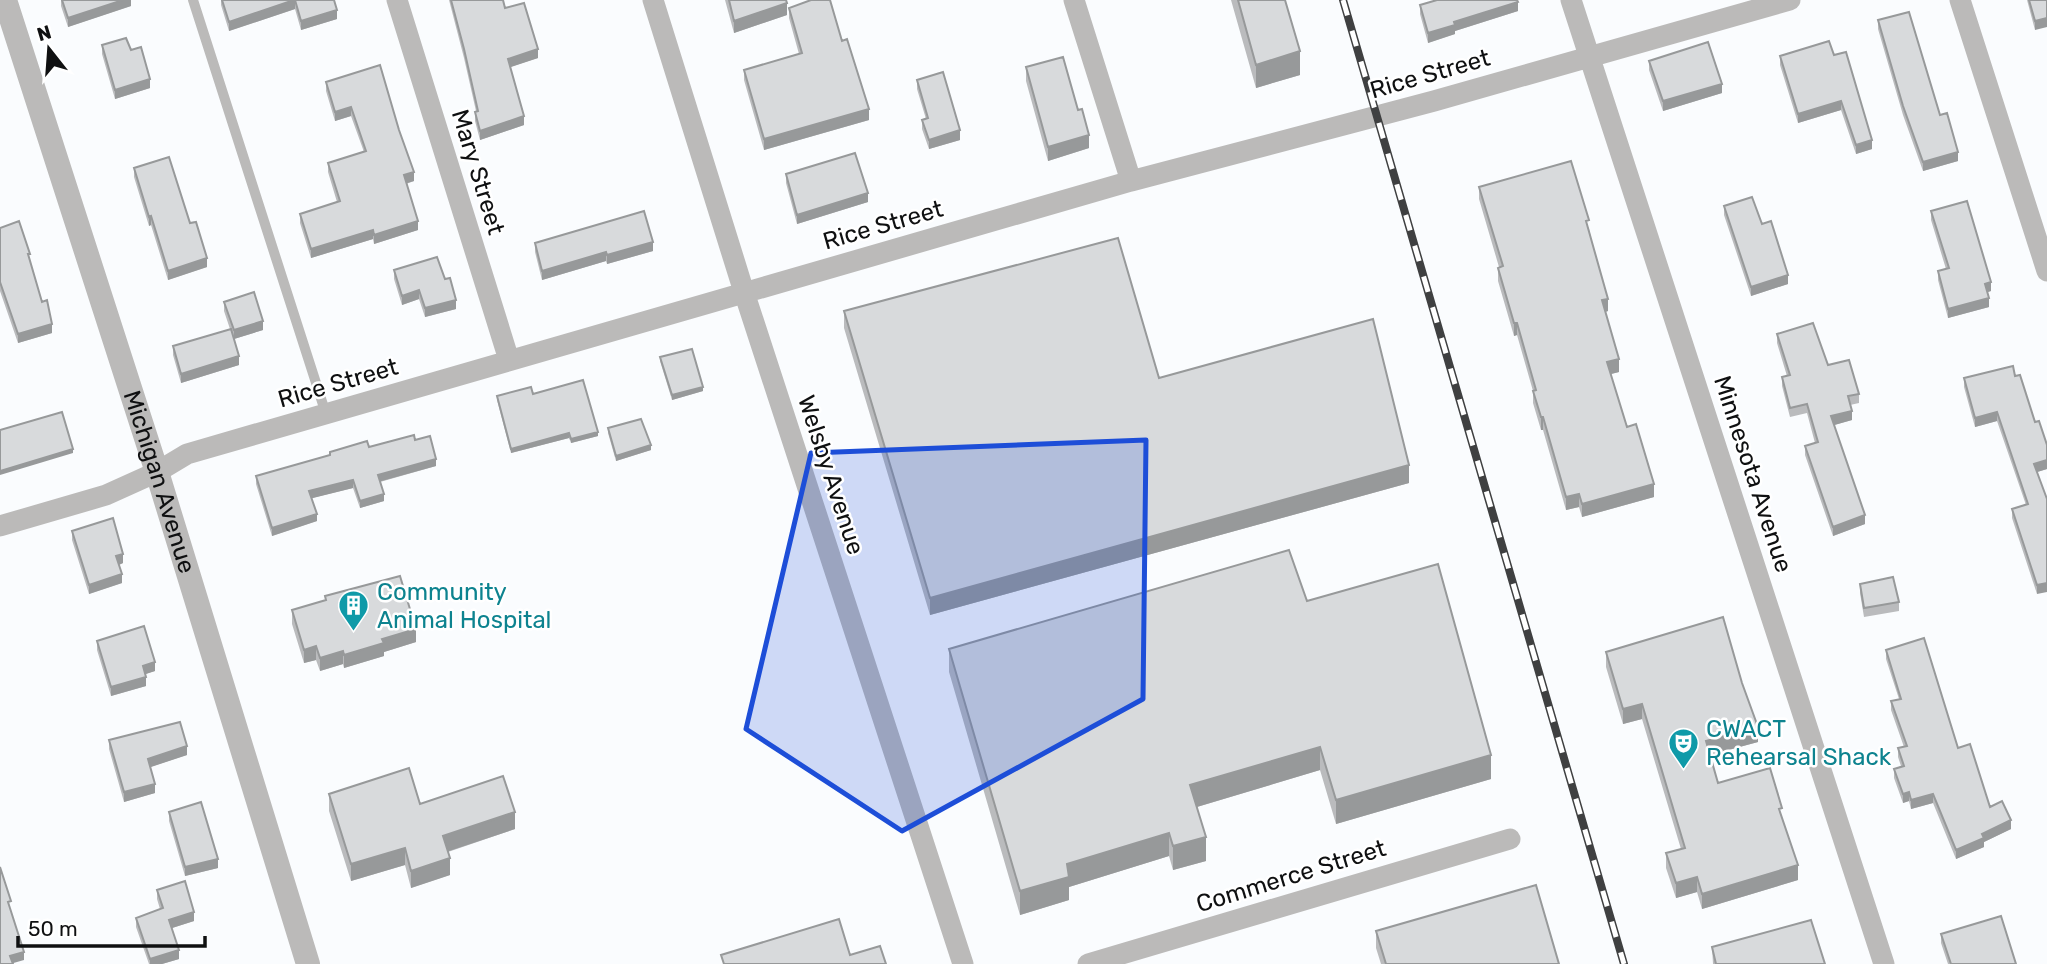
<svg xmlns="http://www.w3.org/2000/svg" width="2047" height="964" font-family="Rubik,sans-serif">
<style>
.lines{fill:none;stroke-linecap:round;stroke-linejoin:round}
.service{stroke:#bbbab9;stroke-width:10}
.minor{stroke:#bbbab9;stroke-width:21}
.tertiary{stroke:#bbbab9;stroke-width:24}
.rail-casing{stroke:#3f4041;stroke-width:8}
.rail{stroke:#fff;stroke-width:5;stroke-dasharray:16;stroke-linecap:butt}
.wall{fill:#babbbd}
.shaded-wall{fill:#97999a}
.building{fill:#d8dadc;stroke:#97999a;stroke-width:2}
.marked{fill:#1d4ed8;fill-opacity:0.2;stroke:#1d4ed8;stroke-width:5;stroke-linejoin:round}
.labels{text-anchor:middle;stroke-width:5;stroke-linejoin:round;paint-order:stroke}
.street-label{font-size:24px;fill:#0f1011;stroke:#fff}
.culture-label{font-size:24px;fill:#0d838f;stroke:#fff;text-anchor:start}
</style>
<rect width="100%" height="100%" fill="#fafcfe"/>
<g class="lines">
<!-- service -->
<path class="service" d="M193,0L326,414"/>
<!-- minor -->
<path class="minor" d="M397,0L509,360
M653,0L744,292L963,964
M1074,0L1131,181
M1571,0L1884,964
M1960,0L2047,271
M0,526L106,495L157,472L187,454L1131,181L1434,101L1790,0
M1088,964L1510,839"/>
<!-- tertiary -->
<path class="tertiary" id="s1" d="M5,0L157,472L308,964"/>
<defs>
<path id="rail" d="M1343,0L1624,964"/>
</defs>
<!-- rail casing -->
<use href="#rail" class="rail-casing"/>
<!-- rail -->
<use href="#rail" class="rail"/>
</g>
<!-- wall -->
<path class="wall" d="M61,0H131V6L68,27L61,6Z
M221,0H334L337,19L301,30L295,9L229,31L221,5Z
M449,0H503L505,8L538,58L510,67L524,125L480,140L475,121V112L476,111L464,58Z
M725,0H786L787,15L734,33Z
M1231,0H1285L1300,75L1256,88Z
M2027,0H2047L2035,30Z
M1420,5L1518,11L1455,31V34L1428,43L1420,14Z
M789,8L869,120L764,150L744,80V70L799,54L789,18Z
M1878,20L1940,115L1958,161L1923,171L1903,115L1878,29Z
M102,45L131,50L150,88L115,99L102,54Z
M1834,55L1872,149L1856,154L1841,110L1798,123L1780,65V56Z
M1649,61L1722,93L1663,111L1649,70Z
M380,65L414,181L406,184L418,230L374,244L373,239L311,258L300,223V214L337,202L328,172V163L364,152L351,116L335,121L326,91V82Z
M1026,67L1089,148L1048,161L1026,81Z
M917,80L960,140L929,149L922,129V120L926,119L917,89Z
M134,168L190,223L207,267L168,280L151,225L149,226L134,177Z
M786,174L868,202L797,224L786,183Z
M1479,187L1589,229L1608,311L1605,312L1619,372L1611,374L1627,427L1654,497L1582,517L1579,507L1566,510L1543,430H1541L1533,403V391L1517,335L1514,336L1498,281V268L1499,267L1479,199Z
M1724,206L1762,224L1788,284L1751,296L1724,215Z
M1931,211L1991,291L1987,292L1989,307L1948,318L1938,280V271L1946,269L1931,220Z
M0,228L30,260L42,302L52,333L18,343L0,291Z
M535,243L653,251L607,264L606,261L542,280L535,252Z
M394,270L445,279L456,309L425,317L419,299L402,305L394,279Z
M224,302L263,330L234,339L239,365L181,383L173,355V346L230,329L224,311Z
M844,311L1159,378L1409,483L930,615L844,328Z
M1777,334L1828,365L1859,394V403L1850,405L1852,420L1834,425L1865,524L1833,536L1805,455V446L1815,443L1807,413L1790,417L1782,386V377L1787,376L1777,343Z
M660,357L703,391L672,400L660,361Z
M2015,376L2035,422L2047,445V469L2037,472V594L2012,518V509L2026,505L1997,421L1975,427L1964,387V378Z
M533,394L598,436L571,443L569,438L511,453L497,400V396Z
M608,428L651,450L616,461L608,433Z
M415,440L436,466L380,482L384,501L360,508L353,488L312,498L317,521L272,536L256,484V476L330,455V452Z
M72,531L123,563L119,565L122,583L89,594L72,540Z
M1860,584L1899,602V611L1864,617L1860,593Z
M325,596L416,642L384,652V656L344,668L343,664L320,671L316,660L304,663L292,624V610L325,601Z
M1307,601L1491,779L1336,824L1320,770L1197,807L1206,861L1173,870L1169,856L1069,887V900L1020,915L949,672V649Z
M97,641L155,671L145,674L146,686L111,696L97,650Z
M1886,650L1958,748L1990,807L2011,829L1984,842V847L1956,859L1933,803L1911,809L1909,801L1903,803L1894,778V769L1901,766L1898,757V748L1904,747L1891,710V701L1899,699L1886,659Z
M1606,652L1758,742L1710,755L1718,783L1782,817L1798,880L1702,909L1697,892L1676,898L1666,868V853L1681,849L1642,719L1623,724L1606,667Z
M109,740L187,755L150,767L155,793L124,802L109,749Z
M329,794L515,829L448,852L450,875L411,888L405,865L351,881L329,811Z
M169,812L218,868L185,876L169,821Z
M157,890L194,921L172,928L179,959L162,964H149L136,927V918L160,909L157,899Z
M1376,931L1559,964H1381L1376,948Z
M1941,934L2016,964H1948L1941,943Z
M1712,947L1825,964H1713Z"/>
<!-- shaded-wall -->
<path class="shaded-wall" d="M123,0H131V6L68,27V18Z
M295,0V9L229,31V22Z
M1518,2V11L1455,31V34L1428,43V33L1454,22Z
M787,3V15L734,33V21Z
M337,10V19L301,30V21Z
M2047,18V27L2035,30V21Z
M538,49V58L508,68V59Z
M1300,51V75L1256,88V65Z
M150,79V88L115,99V90Z
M1722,84V93L1663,111V101Z
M1841,101V110L1798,123V114Z
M351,107V116L335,121V112Z
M869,109V120L764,150V139Z
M524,116V125L480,140V131Z
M960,130V140L929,149V140Z
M1089,135V148L1048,161V147Z
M1872,140V149L1856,154V145Z
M1958,152V161L1923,171V162Z
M414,172V181L404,184V175Z
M868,193V202L797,224V215Z
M151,216V225L149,226V217Z
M418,221V230L374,244V235Z
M373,230V239L311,258V249Z
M653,242V251L607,264V255Z
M606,252V261L542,280V271Z
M207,258V267L168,280V271Z
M1788,275V284L1751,296V287Z
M1991,282V291L1985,293V284Z
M419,290V299L402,305V296Z
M1989,298V307L1948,318V309Z
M1608,299V311L1602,313V300Z
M456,300V309L425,317V308Z
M263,321V330L234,339V330Z
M1514,323H1517V335L1514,336Z
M52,324V333L18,343V334Z
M239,356V365L181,383V374Z
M1619,359V372L1607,375V362Z
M703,387V391L672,400V395Z
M1852,411V420L1831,426V416Z
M1997,412V421L1975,427V418Z
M1541,417H1543V430H1541Z
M598,432V436L571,443V439Z
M569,433V438L511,453V449Z
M651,445V450L616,461V456Z
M73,449V453L0,475V471Z
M436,459V466L378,482V475Z
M2047,460V469L2034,473V464Z
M1409,465V483L930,615V598Z
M353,480V488L309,499V491Z
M1654,484V497L1582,517V504Z
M384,494V501L360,508V501Z
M1579,494V507L1566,510V497Z
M317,514V521L272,536V528Z
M1865,515V524L1833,536V527Z
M123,554V563L116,566V556Z
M122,574V583L89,594V585Z
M2047,583V592L2037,594V585Z
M416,629V642L384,652V656L344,668V655L382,639Z
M316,646V660L304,663V650Z
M343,651V664L320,671V658Z
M155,662V671L143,675V666Z
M146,677V686L111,696V687Z
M1642,704V719L1623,724V709Z
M1758,727V742L1706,756V741Z
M187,746V755L148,768V759Z
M1320,747V770L1190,809V785Z
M1491,755V779L1336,824V800Z
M155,784V793L124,802V792Z
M1909,792V801L1903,803V794Z
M1933,794V803L1911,809V800Z
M515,812V829L443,853V836Z
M2011,820V829L1984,842V847L1956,859V850L1982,834Z
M1169,833V856L1069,887V900L1020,915V891L1067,864Z
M1206,837V861L1173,870V846Z
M405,848V865L351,881V864Z
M450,858V875L411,888V871Z
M218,859V868L185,876V867Z
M1798,865V880L1702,909V894Z
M1697,877V892L1676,898V883Z
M194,912V921L169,929V920Z
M179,950V959L162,964H150V959Z
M24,952V960L10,964V956Z"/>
<!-- building -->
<path class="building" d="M62,0H123L68,18Z
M222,0H294L229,22Z
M295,0H334L337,10L301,21Z
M451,0H503L505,8L524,3L538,49L508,59L524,116L480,131L475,112L478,111L464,49Z
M729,0H786L787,3L734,21Z
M811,0H830L842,41L847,39L869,109L764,139L744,70L802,53L789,8Z
M1238,0H1285L1300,51L1256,65Z
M1437,0H1517L1518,2L1454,22L1455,25L1428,33L1420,5Z
M2029,0H2047V18L2035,21Z
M1909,12L1940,115L1947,113L1958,152L1923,162L1903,106L1878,20Z
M126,38L131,50L141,47L150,79L115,90L102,45Z
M1829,41L1834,55L1846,52L1872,140L1856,145L1841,101L1798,114L1780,56Z
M1708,42L1722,84L1663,101L1649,61Z
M1063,57L1078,110L1082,109L1089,135L1048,147L1026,67Z
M380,65L399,130L414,172L404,175L418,221L374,235L373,230L311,249L300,214L340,201L328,163L366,151L351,107L335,112L326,82Z
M943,72L960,130L929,140L922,120L928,118L917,80Z
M855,153L868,193L797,215L786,174Z
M169,157L190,223L196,222L207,258L168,271L151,216L149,217L134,168Z
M1571,161L1589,220L1586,221L1608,299L1602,300L1619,359L1607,362L1627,427L1636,424L1654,484L1582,504L1579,494L1566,497L1543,417H1541L1533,391L1536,390L1517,323H1514L1498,268L1503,266L1479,187Z
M1752,197L1762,224L1771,221L1788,275L1751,287L1724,206Z
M1967,201L1991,282L1985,284L1989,298L1948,309L1938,271L1949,268L1931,211Z
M644,211L653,242L607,255L606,252L542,271L535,243Z
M19,221L30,254H28L42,302L47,300L52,324L18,334L0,282V228Z
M1118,238L1159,378L1373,319L1409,465L930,598L844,311Z
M437,257L445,279L450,278L456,300L425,308L419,290L402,296L394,270Z
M254,292L263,321L234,330L224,302Z
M1813,323L1828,365L1849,360L1859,394L1848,396L1852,411L1831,416L1865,515L1833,527L1805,446L1818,442L1807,404L1790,408L1782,377L1790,375L1777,334Z
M231,329L239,356L181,374L173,346Z
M692,349L703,387L672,395L660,357Z
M2013,366L2015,376L2020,375L2035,422L2039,421L2047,445V460L2034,464L2047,499V583L2037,585L2012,509L2028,504L1997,412L1975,418L1964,378Z
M583,380L598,432L571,439L569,433L511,449L497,396L531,387L533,394Z
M62,412L73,449L0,471V430Z
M641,419L651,445L616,456L608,428Z
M414,435L415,440L430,436L436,459L378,475L384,494L360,501L353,480L309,491L317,514L272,528L256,476L330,455V452L367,441L369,447Z
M113,518L123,554L116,556L122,574L89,585L72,531Z
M1289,550L1307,601L1438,564L1491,755L1336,800L1320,747L1190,785L1206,837L1173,846L1169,833L1067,864L1069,877L1020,891L949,649Z
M400,576L416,629L382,639L384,643L344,655L343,651L320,658L316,646L304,650L292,610L326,600L325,596Z
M1893,577L1899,602L1864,608L1860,584Z
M1723,617L1742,683L1758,727L1706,741L1718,783L1770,768L1782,808L1779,809L1798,865L1702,894L1697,877L1676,883L1666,853L1685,848L1642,704L1623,709L1606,652Z
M144,626L155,662L143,666L146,677L111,687L97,641Z
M1924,638L1958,748L1970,744L1990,807L2002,801L2011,820L1982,834L1984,838L1956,850L1933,794L1911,800L1909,792L1903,794L1894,769L1904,766L1898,748L1907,746L1891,701L1901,699L1886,650Z
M180,722L187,746L148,759L155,784L124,792L109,740Z
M409,768L420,804L503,776L515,812L443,836L450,858L411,871L405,848L351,864L329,794Z
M201,802L218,859L185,867L169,812Z
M0,867L11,901L8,902L24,952L10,956L13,964H0Z
M185,881L194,912L169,920L179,950L150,959L136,918L163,908L157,890Z
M1536,885L1559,964H1386L1376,931Z
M2001,916L2016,964H1951L1941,934Z
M839,919L850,955L880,946L886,964H724L721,955Z
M1811,920L1825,964H1716L1712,947Z"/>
<!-- marked area -->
<path class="marked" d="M1146,440L1143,699L902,831L746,729L811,453Z"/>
<!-- icons -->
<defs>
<symbol id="building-pin" viewBox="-11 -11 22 30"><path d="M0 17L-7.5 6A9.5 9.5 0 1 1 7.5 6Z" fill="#0f9aa8" stroke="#fff"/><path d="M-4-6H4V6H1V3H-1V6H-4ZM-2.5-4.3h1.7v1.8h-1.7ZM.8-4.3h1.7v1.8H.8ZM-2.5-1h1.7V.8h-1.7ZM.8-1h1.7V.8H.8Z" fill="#fff"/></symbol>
<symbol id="theatre-pin" viewBox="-11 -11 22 30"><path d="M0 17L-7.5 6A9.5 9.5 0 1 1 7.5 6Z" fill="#0f9aa8" stroke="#fff"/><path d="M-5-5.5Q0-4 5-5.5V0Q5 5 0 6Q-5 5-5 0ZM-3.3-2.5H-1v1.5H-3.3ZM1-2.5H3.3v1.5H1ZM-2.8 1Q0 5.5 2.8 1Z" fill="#fff"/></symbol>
</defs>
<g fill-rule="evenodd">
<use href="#building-pin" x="336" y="588" width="35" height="47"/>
<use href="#theatre-pin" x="1666" y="726" width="35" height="47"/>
</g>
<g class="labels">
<!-- street labels -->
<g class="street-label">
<text transform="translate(1430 74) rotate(-16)" y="8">Rice Street</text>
<text transform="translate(478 172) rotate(73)" y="8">Mary Street</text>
<text transform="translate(883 225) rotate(-16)" y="8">Rice Street</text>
<text transform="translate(338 383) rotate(-16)" y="8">Rice Street</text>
<text transform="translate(1753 474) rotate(72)" y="8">Minnesota Avenue</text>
<text transform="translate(831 475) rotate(72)" y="8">Welsby Avenue</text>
<text dy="8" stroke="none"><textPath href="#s1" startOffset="506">Michigan Avenue</textPath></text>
<text transform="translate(1291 876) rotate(-17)" y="8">Commerce Street</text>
</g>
<!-- culture labels -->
<g class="culture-label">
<text x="377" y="600">Community<tspan x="377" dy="28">Animal Hospital</tspan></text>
<text x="1706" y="737">CWACT<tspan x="1706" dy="28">Rehearsal Shack</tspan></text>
</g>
</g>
<!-- north arrow -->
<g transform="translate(49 49) rotate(343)" stroke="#ffffff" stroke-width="5" paint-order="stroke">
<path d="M0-5L12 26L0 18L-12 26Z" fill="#0f1011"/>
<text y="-10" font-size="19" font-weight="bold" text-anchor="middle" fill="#0f1011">N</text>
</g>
<!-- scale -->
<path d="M18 936v10h187v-10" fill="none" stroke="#0f1011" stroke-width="3.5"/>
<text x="28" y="936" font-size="21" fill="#0f1011" stroke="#ffffff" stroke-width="5" paint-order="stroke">50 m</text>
</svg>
